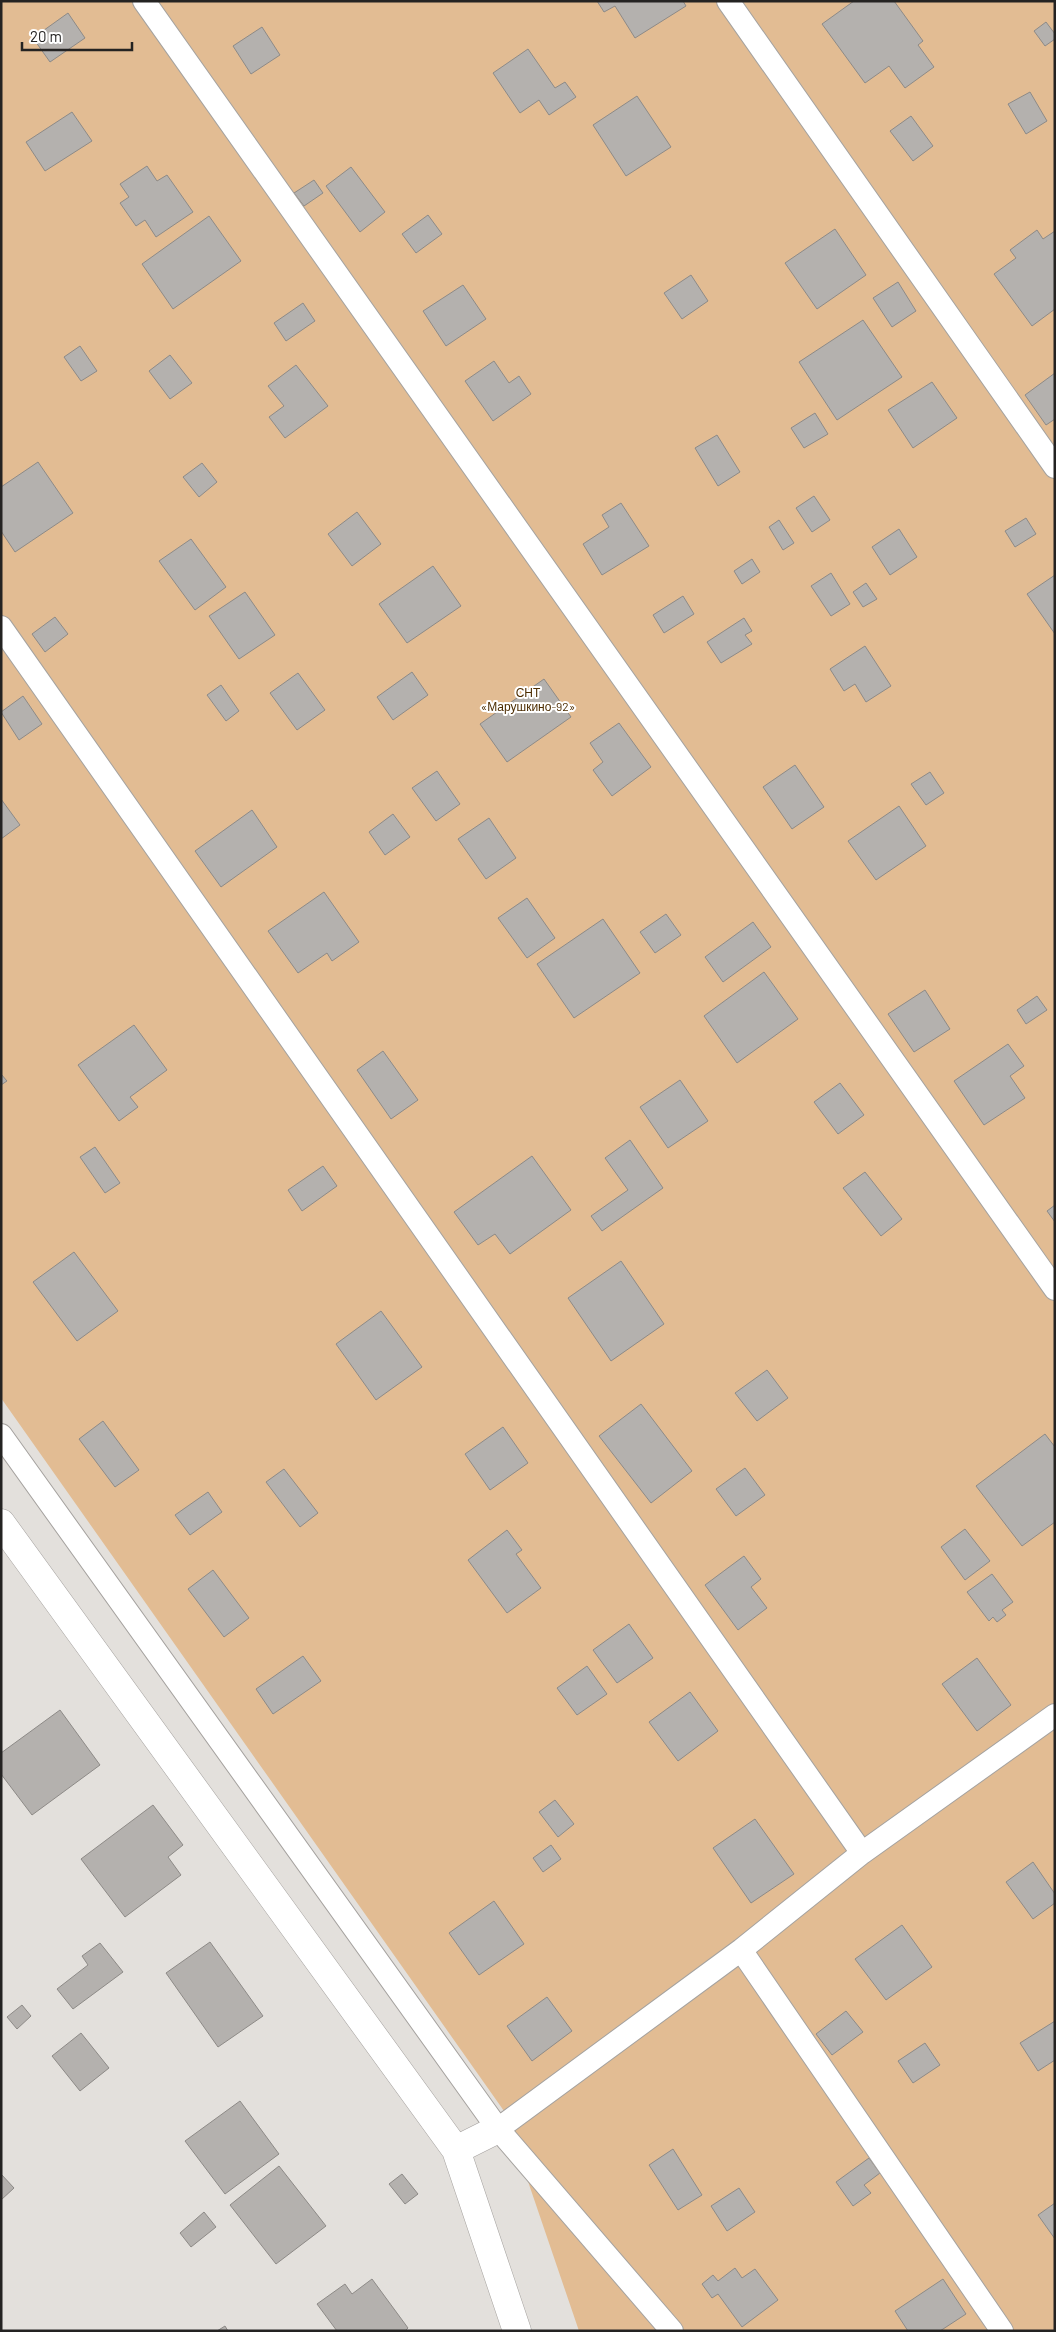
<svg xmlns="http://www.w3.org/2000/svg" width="1056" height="2332" font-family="Barlow,sans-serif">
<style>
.green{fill:#e2bc93}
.building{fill:#b4b1ae;stroke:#8d8a87}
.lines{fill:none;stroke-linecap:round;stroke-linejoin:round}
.service-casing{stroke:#a5a29f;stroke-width:24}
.minor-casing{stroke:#a5a29f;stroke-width:29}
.service{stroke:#fff;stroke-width:22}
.minor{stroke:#fff;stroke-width:28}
.labels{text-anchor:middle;stroke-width:4;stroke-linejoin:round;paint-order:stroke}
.park-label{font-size:12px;fill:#4c2c00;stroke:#fff}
</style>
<rect width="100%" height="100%" fill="#e3e0dc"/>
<!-- green -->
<path class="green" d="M1,1H1055V2331H579L504,2111L1,1398Z"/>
<!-- building -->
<path class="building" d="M597,1H683L686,6L635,38L615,6L604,12Z
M854,1H894L923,41L918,45L934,67L905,88L889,66L865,83L822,24Z
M68,13L85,38L50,62L33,38Z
M1046,22L1055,34V39L1045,46L1034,31Z
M262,27L280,55L251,74L233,46Z
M528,49L555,88L565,82L576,97L549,115L539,100L520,113L493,73Z
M1030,92L1047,121L1026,134L1008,104Z
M637,96L671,147L626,176L593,125Z
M72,112L92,141L45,171L26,142Z
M911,116L933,146L913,161L890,131Z
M147,166L157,181L167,175L193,212L156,237L145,220L136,226L120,203L129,197L120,184Z
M351,167L385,212L360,232L326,186Z
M314,180L323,193L304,206L294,193Z
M428,215L442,234L416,253L402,234Z
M209,216L241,261L173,309L142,264Z
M835,229L866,275L817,309L785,263Z
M1037,230L1043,239L1055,231V309L1032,326L994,274L1016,258L1010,250Z
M691,275L708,301L682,319L664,293Z
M898,282L916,311L892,327L873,298Z
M463,285L486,319L446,346L423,311Z
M303,303L315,321L286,341L274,323Z
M863,320L902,377L837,420L799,362Z
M80,346L97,371L81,381L64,357Z
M170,355L192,383L170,399L149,371Z
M494,361L509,383L519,376L531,394L493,421L465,381Z
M296,365L328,406L285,438L269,417L284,406L268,386Z
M1055,373V419L1046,425L1025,395Z
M932,382L957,418L913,448L888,410Z
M815,413L828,434L804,448L791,428Z
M717,435L740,472L718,486L695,448Z
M38,462L73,513L15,552L1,531V487Z
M202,463L217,482L199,497L183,477Z
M814,496L830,520L812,532L796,508Z
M621,503L649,546L602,575L583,544L609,527L602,515Z
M357,512L381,544L352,566L328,534Z
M1026,518L1036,534L1015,547L1005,531Z
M779,520L794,543L783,550L769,527Z
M899,529L917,557L890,575L872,547Z
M191,539L226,587L195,610L159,561Z
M752,559L760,572L742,584L734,571Z
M433,566L461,606L407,643L379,604Z
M831,573L850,604L831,616L811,586Z
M1055,575V634L1027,594Z
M866,583L877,599L863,607L853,592Z
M245,592L275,635L239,659L209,616Z
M683,596L694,614L664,633L653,615Z
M55,617L68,634L45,652L32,634Z
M744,618L752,631L745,635L752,644L721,663L707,642Z
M865,646L891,686L866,702L855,684L844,691L830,669Z
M412,672L428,695L393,720L377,697Z
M298,673L325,710L297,730L270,693Z
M544,679L571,717L507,762L480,724Z
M221,685L239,711L226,721L207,695Z
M23,696L42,724L19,740L1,712Z
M619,723L651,767L612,796L593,770L603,762L590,743Z
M795,765L824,807L792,829L763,787Z
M437,771L460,804L436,821L412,788Z
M930,772L944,793L926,805L911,784Z
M1,799L20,825L1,839Z
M899,806L926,846L876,880L848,841Z
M252,810L277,847L221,887L195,851Z
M393,814L410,837L385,855L369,832Z
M489,818L516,858L486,879L458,839Z
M324,892L359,942L332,961L327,953L298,973L268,931Z
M527,898L555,938L527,958L498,918Z
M666,914L681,935L655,953L640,932Z
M603,919L640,973L574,1018L537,964Z
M753,922L771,947L723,982L705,957Z
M764,972L798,1019L737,1063L704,1016Z
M925,990L950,1029L914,1052L888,1014Z
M1037,996L1047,1010L1026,1024L1017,1010Z
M134,1025L167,1070L130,1097L138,1107L119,1121L78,1065Z
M1008,1044L1024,1066L1010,1076L1025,1098L984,1125L954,1081Z
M383,1051L418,1100L391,1119L357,1070Z
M1,1074L7,1081L1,1085Z
M680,1080L708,1121L668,1148L640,1107Z
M840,1083L864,1115L838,1134L814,1102Z
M630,1140L663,1188L602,1231L591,1216L628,1190L605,1158Z
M95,1147L120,1183L105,1193L80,1157Z
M532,1156L571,1210L510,1254L495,1234L478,1245L454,1212Z
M323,1166L337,1186L302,1211L288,1190Z
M865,1172L902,1219L881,1236L843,1188Z
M1055,1205V1222L1047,1211Z
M74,1252L118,1311L77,1341L33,1282Z
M621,1261L664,1324L611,1361L568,1298Z
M381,1311L422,1367L376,1400L336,1344Z
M767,1370L788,1398L757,1421L735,1393Z
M641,1404L692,1471L651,1503L599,1436Z
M103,1421L139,1470L115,1487L79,1439Z
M503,1427L528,1463L490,1490L465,1454Z
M1045,1434L1055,1447V1522L1022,1546L976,1486Z
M745,1468L765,1495L736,1516L716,1489Z
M284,1469L318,1513L300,1527L266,1482Z
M208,1492L222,1512L190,1535L175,1515Z
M965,1529L990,1561L965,1580L941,1547Z
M507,1530L522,1550L516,1554L541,1588L507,1613L468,1560Z
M744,1556L761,1579L751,1587L767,1608L738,1630L705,1585Z
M213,1570L249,1618L224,1637L188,1589Z
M992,1574L1013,1602L1002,1610L1006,1615L997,1622L993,1617L989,1621L967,1592Z
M629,1624L653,1658L617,1683L593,1650Z
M303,1656L321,1681L273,1714L256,1689Z
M977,1658L1011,1705L977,1731L942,1684Z
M587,1666L607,1694L577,1715L557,1688Z
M690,1692L718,1731L678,1761L649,1722Z
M60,1710L100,1765L32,1815L1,1774V1753Z
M555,1800L574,1824L558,1837L539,1812Z
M153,1805L183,1845L168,1857L181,1875L125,1917L81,1859Z
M755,1819L794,1874L751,1903L713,1848Z
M551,1845L561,1859L543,1872L533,1858Z
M1033,1862L1055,1894V1903L1033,1919L1006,1882Z
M494,1901L524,1944L479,1975L449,1933Z
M902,1925L932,1967L886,2000L855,1959Z
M210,1942L263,2016L218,2047L166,1973Z
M100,1943L123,1972L73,2009L57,1989L88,1965L82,1956Z
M547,1997L572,2031L532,2061L507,2026Z
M22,2005L31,2016L17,2029L7,2017Z
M846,2011L863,2032L832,2055L816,2034Z
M1055,2021V2060L1038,2071L1020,2043Z
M81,2033L109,2068L80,2091L52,2056Z
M925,2043L940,2065L913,2083L898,2061Z
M240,2101L279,2154L225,2194L185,2141Z
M673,2149L702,2195L678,2210L649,2165Z
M869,2158L880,2173L864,2185L871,2193L853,2206L836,2182Z
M279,2166L326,2226L276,2264L230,2205Z
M1,2174L14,2188L1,2200Z
M402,2174L418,2194L405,2204L389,2184Z
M739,2188L755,2212L727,2231L711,2206Z
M1055,2203V2239L1038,2215Z
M204,2212L216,2227L191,2247L180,2233Z
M735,2268L742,2278L755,2269L778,2300L742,2327L718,2294L712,2298L702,2284L713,2275L718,2281Z
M372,2279L408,2328L405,2331H337L317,2304L345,2284L352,2294Z
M943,2279L966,2314L940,2331H908L895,2311Z
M225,2326L228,2331H217Z"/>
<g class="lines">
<defs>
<path id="service" d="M144,1L1055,1289
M728,1L1055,467
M1,627L862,1853
M1,1435L498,2129L672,2331
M741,1950L1002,2331
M498,2129L741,1950L862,1853L1055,1715"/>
<path id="minor" d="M1,1523L456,2150L498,2129
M456,2150L517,2331"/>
</defs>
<!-- service casing -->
<use href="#service" class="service-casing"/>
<!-- minor casing -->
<use href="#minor" class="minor-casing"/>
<!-- service -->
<use href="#service" class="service"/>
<!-- minor -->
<use href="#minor" class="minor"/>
</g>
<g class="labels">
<!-- park labels -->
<g class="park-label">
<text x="528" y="697">СНТ<tspan x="528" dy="14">«Марушкино-92»</tspan></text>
</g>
</g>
<!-- border -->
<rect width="1056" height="2332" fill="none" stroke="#242322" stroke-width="5"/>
<!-- scale -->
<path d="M22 42v8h110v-8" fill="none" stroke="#242322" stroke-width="2.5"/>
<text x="30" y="42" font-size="15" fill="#242322" stroke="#ffffff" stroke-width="4" paint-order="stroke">20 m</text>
</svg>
